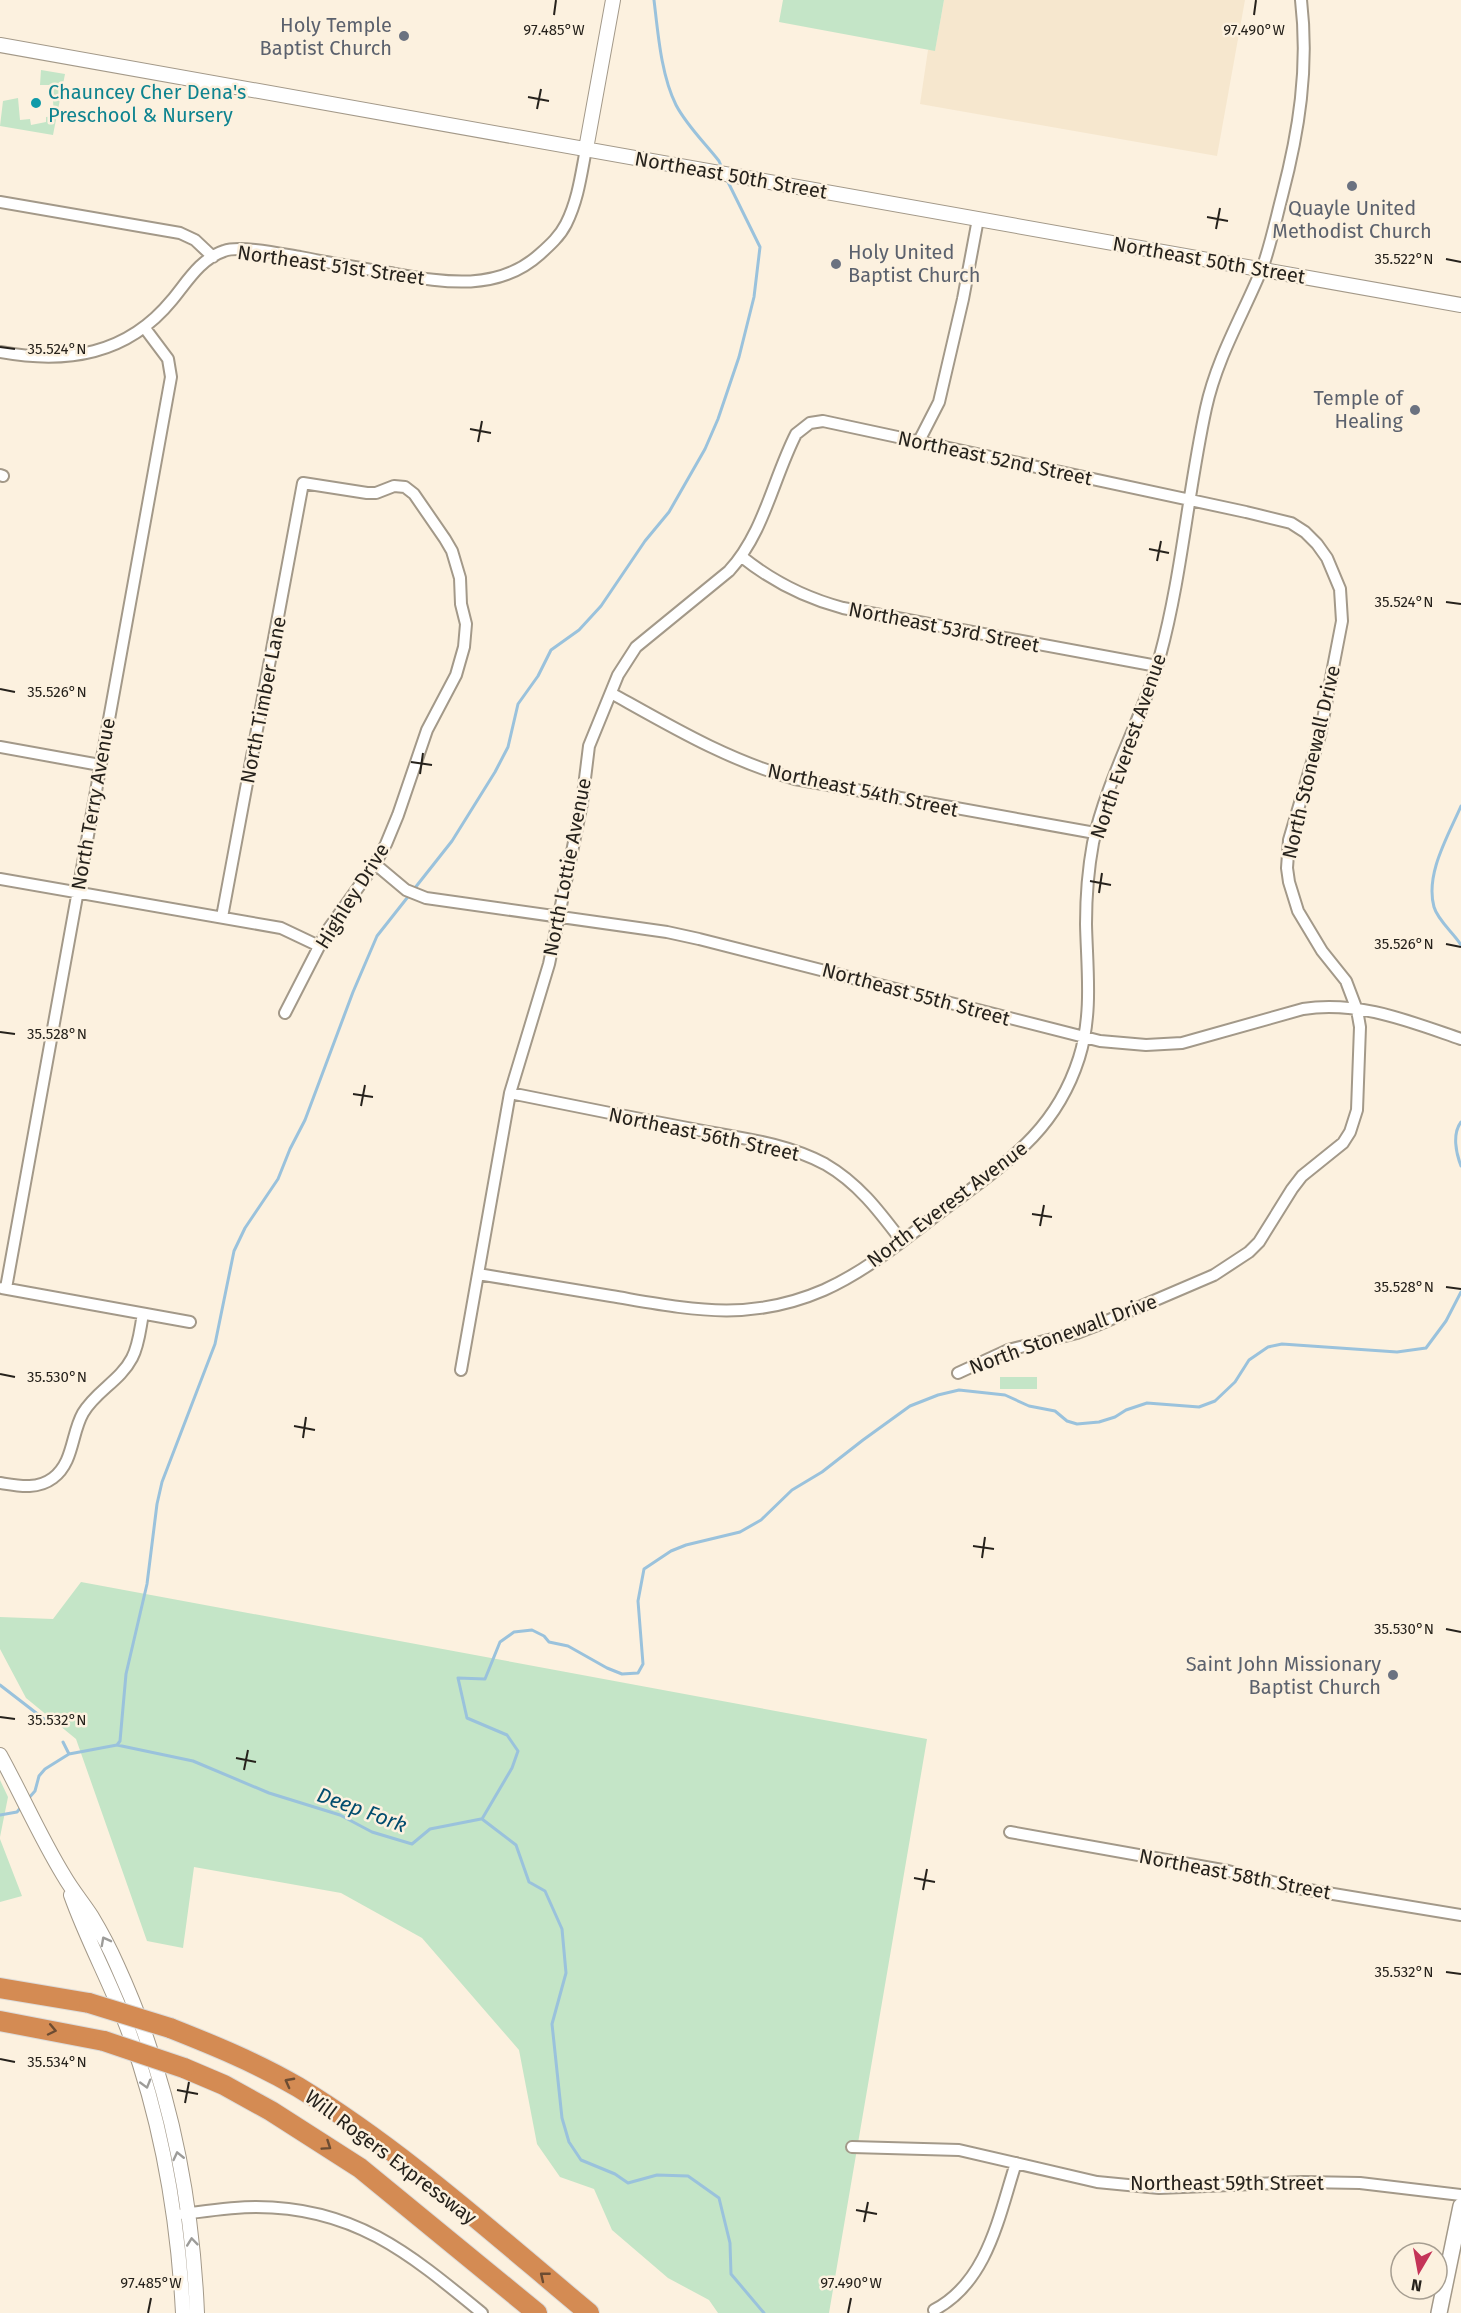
<svg xmlns="http://www.w3.org/2000/svg" width="1461" height="2313" font-family="'Fira Sans',sans-serif">
<style>
.built{fill:#f6e7ce}
.green{fill:#c4e5c7}
.lines{fill:none;stroke-linecap:round;stroke-linejoin:round}
.stream{stroke:#9ac2dc;stroke-width:3}
.minor-casing{stroke:#a39989;stroke-width:14}
.tertiary-casing{stroke:#a39989;stroke-width:16}
.secondary-casing{stroke:#a39989;stroke-width:18}
.motorway-casing{stroke:#dcdcdb;stroke-width:22}
.minor{stroke:#fff;stroke-width:10}
.tertiary{stroke:#fff;stroke-width:14}
.secondary{stroke:#fff;stroke-width:15}
.motorway{stroke:#d48b53;stroke-width:20}
.motorway-bridge-casing{stroke:#dcdcdb;stroke-width:22;stroke-linecap:butt}
.motorway-bridge{stroke:#d48b53;stroke-width:20}
.oneway{stroke:#9d9c99}
.oneway2{stroke:#6c4c32}
.ticks{fill:none;stroke:#26221c;stroke-width:2}
.worship-dot{fill:#6b7280;stroke:#fcf1df;stroke-width:2}
.culture-dot{fill:#0f9aa8;stroke:#fcf1df;stroke-width:2}
.labels{text-anchor:middle;stroke-width:5;stroke-linejoin:round;paint-order:stroke}
.worship-label{font-size:20px;fill:#5b616d;stroke:#fcf1df;text-anchor:end}
.culture-label{font-size:20px;fill:#0d838f;stroke:#fcf1df;text-anchor:start}
.street-label{font-size:20px;fill:#26221c;stroke:#fcf1df}
.water-label{font-size:21px;font-style:italic;fill:#014c6e;stroke:#fcf1df}
.ticks-label{font-size:15px;text-anchor:middle;fill:#26221c;stroke:#fcf1df;stroke-width:5;stroke-linejoin:round;paint-order:stroke}
</style>
<rect width="100%" height="100%" fill="#fcf1df"/>
<!-- built -->
<path class="built" d="M944,0H1245L1217,156L920,104L928,50H935Z"/>
<!-- green -->
<path class="green" d="M783,0H944L935,51L779,22Z
M41,70L65,74L53,135L0,126L3,101L18,98L20,120L30,119L31,125L46,122V117L54,116L52,85H40Z
M1000,1377H1037V1389H1000Z
M81,1582L927,1739L829,2313H718L709,2300L668,2278L612,2230L594,2189L560,2177L537,2144L519,2050L422,1938L341,1893L194,1867L183,1948L147,1941L76,1739L26,1698L0,1649V1617L53,1619Z
M0,1780L8,1797L0,1837Z
M0,1839L22,1896L0,1902Z"/>
<g class="lines">
<!-- stream -->
<path class="stream" d="M654,0C658,33 661,75 676,105C687,126 705,143 719,161L722,168
M1461,806C1448,836 1425,874 1434,907C1438,921 1454,933 1461,945
M1461,1122C1452,1134 1456,1153 1461,1166
M0,1685L44,1719
M63,1742L69,1754
M117,1745L120,1741L126,1674L147,1584L157,1504L162,1482L215,1344L234,1251L245,1228L278,1179L290,1149L305,1120L353,992L377,936L452,841L495,772L508,747L518,704L538,676L551,650L579,630L601,606L645,541L669,512L705,449L718,419L739,357L754,297L760,247L727,180
M28,1799L35,1791L39,1776L45,1769L69,1754L117,1745L193,1761L269,1793L340,1815L372,1832L412,1844L430,1829L481,1819
M0,1815L17,1812L22,1806
M482,1819L512,1768L518,1751L507,1735L467,1718L458,1678L485,1679L500,1642L514,1632L532,1630L544,1636L549,1642L568,1646L607,1668L622,1674L638,1673L643,1664L638,1601L644,1569L671,1551L686,1545L740,1532L761,1520L792,1490L822,1472L863,1440L910,1406L938,1395L959,1390L1005,1395L1029,1406L1055,1411L1067,1421L1077,1424L1099,1422L1115,1417L1126,1410L1147,1403L1199,1407L1215,1401L1235,1382L1249,1360L1268,1347L1282,1344L1397,1352L1426,1348L1446,1321L1461,1292
M482,1819L516,1845L529,1882L545,1891L562,1929L566,1973L552,2024L562,2118L569,2142L581,2160L615,2174L628,2183L657,2175L688,2176L719,2198L730,2243L731,2274L764,2313"/>
<defs>
<path id="minor" d="M0,202L180,233L195,240L213,257
M0,352C67,364 127,355 172,300C187,282 200,259 224,251C240,245 282,254 300,257C330,263 360,268 390,273C442,282 497,293 540,254C550,245 560,236 566,224C578,200 581,175 586,149
M919,441L939,402L963,299L978,219
M0,475L3,476
M742,557C772,581 805,598 843,608L1157,666
M611,693C672,727 727,760 795,779L1095,833
M0,747L100,765
M375,864L406,890L426,898L667,932L699,939L1100,1041L1146,1045L1182,1043L1303,1009C1358,1000 1411,1022 1461,1039
M0,879L281,928L319,946
M222,917L303,483L367,493H376L394,486L405,487L414,494L445,539L452,551L460,578L461,604L466,624L464,647L456,675L427,730L398,815L386,844L375,864L327,931L285,1013
M510,1093C573,1106 635,1118 698,1130C740,1138 786,1143 825,1164C858,1183 879,1211 901,1240
M478,1274C522,1281 567,1289 611,1296C689,1309 748,1323 824,1290C873,1268 915,1230 958,1199C1013,1158 1057,1127 1079,1058C1093,1014 1087,969 1086,924C1086,897 1088,870 1093,843C1107,778 1142,720 1160,656C1182,575 1188,490 1206,408C1217,357 1244,313 1263,266C1271,243 1276,219 1282,196C1299,131 1309,68 1301,0
M2,1288L190,1322
M6,1288L171,377L168,359L144,327
M461,1370L510,1093L549,964L582,803L589,746L618,675L636,647L729,571C764,533 773,479 796,434L810,423L823,421L1246,512L1291,523L1305,532L1317,544L1327,558L1340,589L1342,621L1320,735L1289,840L1287,868L1289,882L1298,911L1322,951L1346,981L1357,1010L1360,1027L1357,1110L1350,1132L1343,1143L1302,1176L1292,1189L1259,1242L1249,1252L1214,1275L1095,1326L1077,1333L1008,1350L958,1373
M0,1483C19,1486 37,1490 53,1478C74,1462 71,1434 83,1413C96,1391 120,1381 132,1358C139,1345 140,1329 143,1314
M1010,1832L1228,1871L1297,1888L1461,1915
M852,2147L959,2150L1097,2182L1159,2188L1303,2182L1360,2183L1461,2195
M183,2214C207,2211 231,2207 256,2207C354,2207 409,2253 482,2313
M934,2310C988,2282 999,2215 1016,2163"/>
<path id="tertiary" d="M0,45L1461,305
M586,149L613,0
M0,1755C22,1795 40,1837 64,1876C72,1890 83,1903 92,1917C101,1932 110,1949 117,1965C167,2074 192,2194 197,2313
M71,1895C88,1943 113,1987 130,2035C162,2124 178,2218 183,2313"/>
<path id="secondary" d="M1439,2313L1461,2206"/>
<path id="motorway" d="M0,1988L89,2003
M0,2021L104,2041
M170,2028C213,2045 257,2063 298,2087C403,2151 495,2235 589,2313
M184,2068L224,2085L271,2111L360,2168L537,2313"/>
</defs>
<!-- minor casing -->
<use href="#minor" class="minor-casing"/>
<!-- tertiary casing -->
<use href="#tertiary" class="tertiary-casing"/>
<!-- secondary casing -->
<use href="#secondary" class="secondary-casing"/>
<!-- motorway casing -->
<use href="#motorway" class="motorway-casing"/>
<!-- minor -->
<use href="#minor" class="minor"/>
<!-- tertiary -->
<use href="#tertiary" class="tertiary"/>
<!-- secondary -->
<use href="#secondary" class="secondary"/>
<!-- motorway -->
<use href="#motorway" class="motorway"/>
<defs>
<path id="motorway-bridge" d="M89,2003L170,2028
M104,2041L184,2068"/>
</defs>
<!-- motorway-bridge casing -->
<use href="#motorway-bridge" class="motorway-bridge-casing"/>
<!-- motorway-bridge -->
<use href="#motorway-bridge" class="motorway-bridge"/>
</g>
<!-- one-way arrows -->
<defs><path id="oneway-chevron" d="M-2-3.5L2.5 0L-2 3.5" fill="none" stroke-width="1.6" stroke-linecap="round" stroke-linejoin="round" transform="scale(1.5)"/></defs>
<g class="oneway">
<use href="#oneway-chevron" transform="translate(105 1941) rotate(-118)"/>
<use href="#oneway-chevron" transform="translate(146 2084) rotate(74)"/>
<use href="#oneway-chevron" transform="translate(178 2156) rotate(-103)"/>
<use href="#oneway-chevron" transform="translate(192 2242) rotate(-96)"/>
</g>
<g class="oneway2">
<use href="#oneway-chevron" transform="translate(52 2030) rotate(12)"/>
<use href="#oneway-chevron" transform="translate(289 2082) rotate(-152)"/>
<use href="#oneway-chevron" transform="translate(327 2146) rotate(34)"/>
<use href="#oneway-chevron" transform="translate(544 2276) rotate(-141)"/>
</g>
<!-- ticks -->
<path class="ticks" d="M554,15L556,0M1254,15L1256,0M528,97L549,101M537,109L541,89M1207,217L1228,221M1216,229L1220,208M1446,259L1461,262M0,347L15,349M470,429L491,433M478,442L482,421M1149,549L1169,553M1157,561L1161,541M1446,602L1461,604M0,689L15,692M411,762L432,765M420,774L423,753M1090,881L1111,885M1099,893L1102,873M1446,944L1461,947M0,1032L15,1034M353,1094L373,1097M361,1106L365,1085M1032,1214L1052,1217M1040,1226L1044,1205M1446,1287L1461,1289M0,1374L15,1377M294,1426L315,1430M303,1438L306,1417M973,1546L994,1549M982,1558L985,1537M1446,1629L1461,1632M0,1717L15,1719M236,1758L256,1762M244,1770L248,1750M914,1878L935,1882M923,1890L927,1869M1446,1972L1461,1974M0,2059L15,2062M177,2090L198,2094M185,2103L189,2082M856,2210L877,2214M864,2222L868,2202M148,2313L151,2298M848,2313L851,2298"/>
<!-- markers -->
<g class="worship-dot">
<circle cx="404" cy="36" r="6"/>
<circle cx="1352" cy="186" r="6"/>
<circle cx="836" cy="264" r="6"/>
<circle cx="1415" cy="410" r="6"/>
<circle cx="1393" cy="1675" r="6"/>
</g>
<circle class="culture-dot" cx="36" cy="103" r="6"/>
<g class="labels">
<!-- worship labels -->
<g class="worship-label">
<text x="392" y="32">Holy Temple<tspan x="392" dy="23">Baptist Church</tspan></text>
<text x="1352" y="215" text-anchor="middle">Quayle United<tspan x="1352" dy="23">Methodist Church</tspan></text>
<text x="848" y="259" text-anchor="start">Holy United<tspan x="848" dy="23">Baptist Church</tspan></text>
<text x="1403" y="405">Temple of<tspan x="1403" dy="23">Healing</tspan></text>
<text x="1381" y="1671">Saint John Missionary<tspan x="1381" dy="23">Baptist Church</tspan></text>
</g>
<!-- culture labels -->
<g class="culture-label">
<text x="48" y="99">Chauncey Cher Dena's<tspan x="48" dy="23">Preschool &amp; Nursery</tspan></text>
</g>
<!-- street labels -->
<g class="street-label">
<text transform="translate(731 175) rotate(10)" y="7">Northeast 50th Street</text>
<text transform="translate(1209 260) rotate(10)" y="7">Northeast 50th Street</text>
<text transform="translate(331 265) rotate(8)" y="7">Northeast 51st Street</text>
<text transform="translate(995 458) rotate(12)" y="7">Northeast 52nd Street</text>
<text transform="translate(944 627) rotate(11)" y="7">Northeast 53rd Street</text>
<text transform="translate(263 700) rotate(-79)" y="7">North Timber Lane</text>
<text transform="translate(1128 746) rotate(-71)" y="7">North Everest Avenue</text>
<text transform="translate(1311 762) rotate(-77)" y="7">North Stonewall Drive</text>
<text transform="translate(863 790) rotate(12)" y="7">Northeast 54th Street</text>
<text transform="translate(93 804) rotate(-80)" y="7">North Terry Avenue</text>
<text transform="translate(567 867) rotate(-79)" y="7">North Lottie Avenue</text>
<text transform="translate(352 896) rotate(-58)" y="7">Highley Drive</text>
<text transform="translate(916 994) rotate(15)" y="7">Northeast 55th Street</text>
<text transform="translate(704 1134) rotate(12)" y="7">Northeast 56th Street</text>
<text transform="translate(947 1204) rotate(-37)" y="7">North Everest Avenue</text>
<text transform="translate(1063 1334) rotate(-20)" y="7">North Stonewall Drive</text>
<text transform="translate(1235 1874) rotate(11)" y="7">Northeast 58th Street</text>
<text transform="translate(391 2157) rotate(37)" y="7">Will Rogers Expressway</text>
<text x="1227" y="2190">Northeast 59th Street</text>
</g>
<!-- water labels -->
<g class="water-label">
<text transform="translate(362 1810) rotate(20)" y="7">Deep Fork</text>
</g>
</g>
<g class="ticks-label">
<text x="554" y="35">97.485°W</text>
<text x="1254" y="35">97.490°W</text>
<text x="1404" y="264">35.522°N</text>
<text x="57" y="354">35.524°N</text>
<text x="1404" y="607">35.524°N</text>
<text x="57" y="697">35.526°N</text>
<text x="1404" y="949">35.526°N</text>
<text x="57" y="1039">35.528°N</text>
<text x="1404" y="1292">35.528°N</text>
<text x="57" y="1382">35.530°N</text>
<text x="1404" y="1634">35.530°N</text>
<text x="57" y="1725">35.532°N</text>
<text x="1404" y="1977">35.532°N</text>
<text x="57" y="2067">35.534°N</text>
<text x="151" y="2288">97.485°W</text>
<text x="851" y="2288">97.490°W</text>
</g>
<!-- north arrow -->
<g transform="translate(1419 2271) rotate(190)"><circle r="28" fill="#fcf1df" stroke="#a69e91" stroke-width="1.5"/>
<path d="M0-4.5L10 22L0 15L-10 22Z" fill="#c43458"/>
<text y="-9" font-size="16" font-weight="bold" text-anchor="middle" fill="#26221c">N</text>
</g>
</svg>
